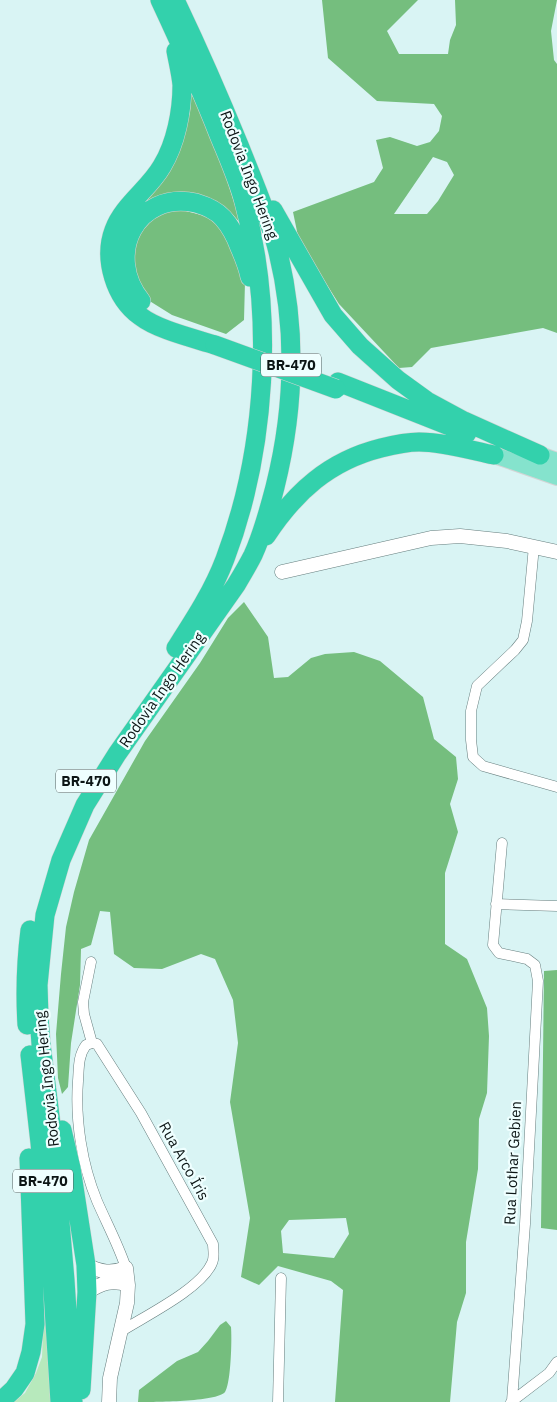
<svg xmlns="http://www.w3.org/2000/svg" width="557" height="1402" font-family="'IBM Plex Sans',sans-serif">
<style>
.green{fill:#b7e9bc}
.forest{fill:#75be7e;fill-rule:evenodd}
.lines{fill:none;stroke-linecap:round;stroke-linejoin:round}
.street-casing{stroke:#667e7e;stroke-width:11}
.secondary-casing{stroke:#667e7e;stroke-width:15}
.primary-casing{stroke:#d3d5d5;stroke-width:18}
.highway-casing{stroke:#d3d5d5;stroke-width:20}
.street{stroke:#fff;stroke-width:10}
.secondary{stroke:#fff;stroke-width:14}
.primary{stroke:#85e3cd;stroke-width:16}
.highway{stroke:#33d1ac;stroke-width:19}
.highway-bridge-casing{stroke:#d3d5d5;stroke-width:20;stroke-linecap:butt}
.highway-bridge{stroke:#33d1ac;stroke-width:19}
.labels{text-anchor:middle;stroke-width:4.5;stroke-linejoin:round;paint-order:stroke}
.shield{fill:#efffff;stroke:#505c5c;stroke-width:1}
.shield-label{font-size:14px;font-weight:bold;fill:#0c1616}
.street-label{font-size:15px;fill:#0c1616;stroke:#efffff}
</style>
<rect width="100%" height="100%" fill="#d9f4f4"/>
<!-- green -->
<path class="green" d="M42,1236L52,1402H14L25,1393L36,1373L42,1357L43,1329Z"/>
<!-- forest -->
<path class="forest" d="M322,0H418L387,31L399,54H448L450,40L456,25L455,0H557L551,31L554,60L557,64V333L543,328L431,348L412,367L399,368L339,304L299,241L293,212L374,182L383,168L376,140L390,137L417,146L430,142L439,131L442,116L434,104L377,101L328,58ZM433,157L447,162L454,175L438,201L427,214H394Z
M191,93L214,139L241,224L233,215L209,201H157L117,233L171,162L190,113Z
M182,210L209,217L226,230L245,282L244,320L226,334L172,315L148,300L133,268L134,246L139,231L161,212Z
M244,602L268,637L274,678L288,677L311,658L325,654L354,652L380,661L423,697L434,739L456,757L458,779L450,804L458,832L445,873V944L467,959L487,1008L489,1036L487,1093L479,1119L478,1169L466,1242V1293L457,1322L450,1402H335L343,1290L331,1281L278,1266L259,1285L241,1277L250,1218L230,1102L238,1043L233,1000L215,959L201,954L162,969L134,968L114,954L110,912L100,911L91,945L81,949L80,985L71,1043L68,1087L62,1094L58,1078L56,1034L61,974L66,927L74,892L89,840L145,741L200,663L228,618ZM346,1218L349,1234L334,1258L283,1253L281,1231L289,1220Z
M557,970V1230L541,1228L544,971Z
M226,1321L231,1327C232,1339 231,1383 225,1392C217,1402 152,1402 138,1402L139,1390L177,1361L198,1352L208,1341L220,1325Z"/>
<g class="lines">
<defs>
<path id="street" d="M534,546L527,621L523,640L515,650L477,686L471,711V740L473,757L483,766L557,787
M502,843L493,945L499,953L527,959L535,965L538,981L525,1224L512,1401
M496,904L557,906
M91,962L83,1002L84,1014L92,1043
M120,1332C145,1316 201,1289 212,1263C215,1257 213,1250 213,1244L141,1113L97,1044L92,1043L86,1045C78,1056 79,1068 78,1081C75,1120 82,1165 97,1201C107,1224 118,1244 126,1268
M278,1402L281,1278
M511,1402L549,1373L557,1362"/>
<path id="secondary" d="M282,572L431,538L460,536L507,541L557,552
M86,1265C101,1272 111,1274 126,1268L128,1285L127,1303L110,1378L109,1402
M87,1292C102,1283 112,1279 128,1285"/>
<path id="primary" d="M494,455L557,477
M540,455L557,461"/>
<path id="highway" d="M160,0C181,45 201,89 219,135C228,157 238,179 244,202C275,314 266,451 225,559C213,591 194,620 176,648
M176,51C178,62 181,74 182,85C182,111 176,143 162,166C149,189 123,205 114,230C103,259 115,298 140,316C158,330 193,338 215,345
M273,210L333,315L360,346L398,380L427,401L464,421L540,455
M141,301C104,255 136,190 196,203C206,206 216,210 223,218C231,227 236,237 240,248C244,257 248,267 250,277
M338,382L467,433
M266,536C295,492 329,461 381,448C393,445 406,442 419,442C444,442 470,450 494,455
M27,1025C25,993 26,962 30,930
M30,1055L40,1143L51,1260L60,1402
M62,1130L71,1168L86,1265L87,1292L81,1390
M0,1402L14,1389L25,1373L31,1352L35,1324L29,1158
M73,1402L65,1280L53,1140L41,1044L39,1017L38,985L45,915L61,860L85,805L117,754L236,585C242,575 248,565 253,555C263,533 269,510 275,487C295,407 297,324 276,244C266,210 252,178 239,145C219,96 198,48 175,0"/>
</defs>
<!-- street casing -->
<use href="#street" class="street-casing"/>
<!-- secondary casing -->
<use href="#secondary" class="secondary-casing"/>
<!-- primary casing -->
<use href="#primary" class="primary-casing"/>
<!-- highway casing -->
<use href="#highway" class="highway-casing"/>
<!-- street -->
<use href="#street" class="street"/>
<!-- secondary -->
<use href="#secondary" class="secondary"/>
<!-- primary -->
<use href="#primary" class="primary"/>
<!-- highway -->
<use href="#highway" class="highway"/>
<defs>
<path id="highway-bridge" d="M215,345L336,389"/>
</defs>
<!-- highway-bridge casing -->
<use href="#highway-bridge" class="highway-bridge-casing"/>
<!-- highway-bridge -->
<use href="#highway-bridge" class="highway-bridge"/>
</g>
<g class="labels">
<!-- shield labels -->
<g class="shield">
<rect x="261" y="353.5" width="60" height="23" rx="4"/>
<rect x="56" y="769.5" width="60" height="23" rx="4"/>
<rect x="13" y="1169.5" width="60" height="23" rx="4"/>
</g>
<g class="shield-label">
<text x="291" y="370">BR-470</text>
<text x="86" y="786">BR-470</text>
<text x="43" y="1186">BR-470</text>
</g>
<!-- street labels -->
<g class="street-label">
<text transform="translate(249 175) rotate(69)" y="5">Rodovia Ingo Hering</text>
<text transform="translate(162 690) rotate(-55)" y="5">Rodovia Ingo Hering</text>
<text transform="translate(47 1079) rotate(-96)" y="5">Rodovia Ingo Hering</text>
<text transform="translate(184 1161) rotate(61)" y="5">Rua Arco Íris</text>
<text transform="translate(513 1163) rotate(-87)" y="5">Rua Lothar Gebien</text>
</g>
</g>
</svg>
